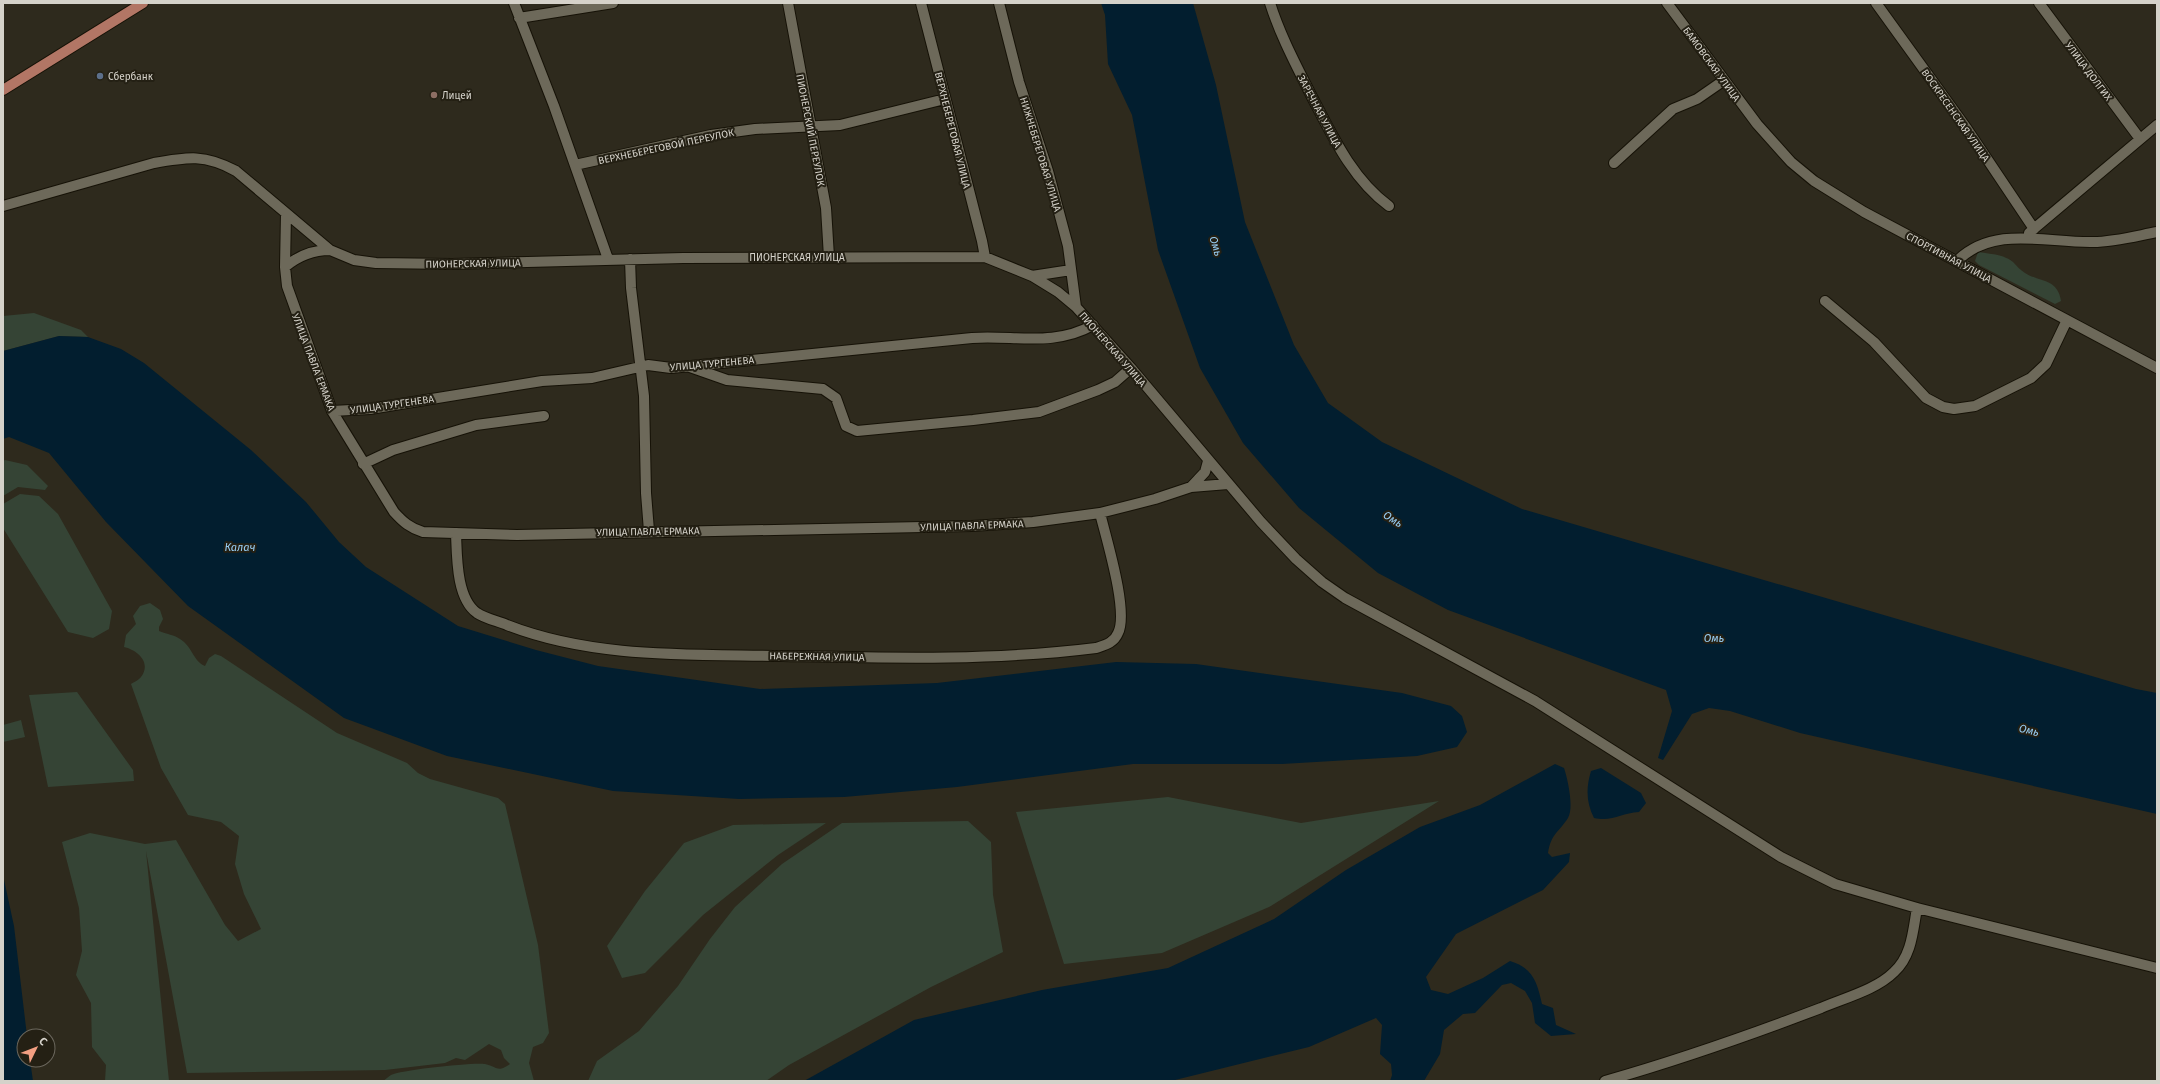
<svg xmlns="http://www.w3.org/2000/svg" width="2160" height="1084" font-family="'Fira Sans',sans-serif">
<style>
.green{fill:#354435}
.water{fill:#021e2f}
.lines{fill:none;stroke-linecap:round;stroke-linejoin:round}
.minor-casing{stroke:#161207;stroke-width:12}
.major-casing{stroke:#161207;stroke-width:12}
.minor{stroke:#6d695a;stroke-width:10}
.major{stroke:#b27665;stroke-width:10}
.service-dot{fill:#5c6f8a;stroke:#242014;stroke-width:1.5}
.education-dot{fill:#8d6e63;stroke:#242014;stroke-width:1.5}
.labels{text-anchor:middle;stroke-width:4;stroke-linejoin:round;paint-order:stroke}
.street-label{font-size:10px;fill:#d5d2ca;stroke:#242014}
.poi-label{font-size:10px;fill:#d5d2ca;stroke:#242014;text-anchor:start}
.water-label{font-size:11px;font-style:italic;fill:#98cef4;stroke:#242014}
</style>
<rect width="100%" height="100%" fill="#2e2a1d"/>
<!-- green -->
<path class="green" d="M1978,252C1990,254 2003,254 2013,262C2017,266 2020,270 2025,273C2038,282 2058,278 2061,301L2055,304L1979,265L1975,261Z
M34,313L81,330L88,337L59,336L3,351V316Z
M5,460L27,465L48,486L45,490L18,487L3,496V461Z
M20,494L39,496L58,514L112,611L109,629L93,638L68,632L3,528V504Z
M150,603L160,610L163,619L159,627V631C166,634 175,635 180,639C192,646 193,661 205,666L209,658L215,654L221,656L337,733L407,763L418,773L430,779L498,798L505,804L538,945L549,1033L543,1043L533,1047L529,1063L534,1081H383C386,1079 388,1077 391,1075C400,1070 474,1062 485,1064C498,1067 497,1073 510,1064L504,1058L501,1050L489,1044L465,1060L456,1058L445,1063L385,1070L187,1073L146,851L169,1081H105L106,1065L92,1047L91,1003L76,975L82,951L79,908L62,842L90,833L145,844L176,840L225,925L238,941L261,929L244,894L235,864L239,836L221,822L188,815L161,768L131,684C134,682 139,680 141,677C152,662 137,650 124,647L126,635L136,624L133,616L140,606Z
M77,692L133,770L134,781L48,787L29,695Z
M21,720L25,737L3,742V725Z
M1168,797L1301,823L1439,801L1269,907L1162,953L1064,964L1016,812Z
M968,821L991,842L993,895L1003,952L931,987L789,1065L766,1081H588L597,1061L639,1031L678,986L710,939L735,907L782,864L842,823Z
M826,823L778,855L703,915L645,973L622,978L607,946L645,891L684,843L733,825Z"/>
<!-- water -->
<path class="water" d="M1101,3H1193L1216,85L1245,222L1294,345L1328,403L1382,442L1522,509L2136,689L2157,693V814L1800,733L1730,711L1709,708L1692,714L1663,760L1658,758L1672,711L1666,690L1448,610L1378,573L1299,508L1243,443L1200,368L1158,250L1132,115L1108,64L1105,15Z
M59,336L88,337L121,349L144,363L251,450L306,502L339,542L366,567L458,626L536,650L598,666L760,689L937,683L1116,662L1196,664L1402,693L1451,706L1462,716L1467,732L1457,747L1417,756L1282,764H1133L957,787L844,797L739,799L613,791L447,756L344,718L188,606L106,522L49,453L9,437L3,439V351Z
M1555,764L1564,768C1568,780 1574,808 1568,818C1558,833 1551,834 1548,853L1552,857L1570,853L1569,862L1543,890L1456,934L1426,977L1431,990L1448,994L1483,978L1510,961C1533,968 1537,982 1542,1004L1553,1008L1556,1025L1576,1034L1551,1036L1535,1023L1532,1003L1525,991L1511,983L1502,985L1475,1013L1463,1014L1444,1030L1440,1054L1424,1081H1390L1392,1075L1391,1064L1380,1054L1382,1025L1376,1018L1309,1047L1171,1081H804L914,1020L1042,990L1168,968L1274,919L1346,870L1420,827L1480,805Z
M1601,768L1641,793L1646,803L1639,812C1621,813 1613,822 1594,818C1586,802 1586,788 1591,771Z
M3,875L14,926L27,1036H24V1060H30L33,1081H3Z"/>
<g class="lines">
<defs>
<path id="minor" d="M514,3L554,106L608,259
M788,3L826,208L829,257
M921,3L982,241L985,257
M999,3L1019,82L1048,171L1068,246L1076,307
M1270,3C1280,35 1296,65 1311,95C1332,135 1352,179 1389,206
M1667,3L1757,124L1791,162L1814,181L1864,212L2157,368
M1876,3L1967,129L2034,229
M2039,3L2140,139
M519,18L613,3
M1614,163L1673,109L1697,99L1723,81
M575,165L711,135L755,129L840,125L945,99
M3,206L154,163C188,157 205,154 236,171L330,250L354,260L376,263L452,264L683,258L985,257L1032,276L1058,292L1076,307L1131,368L1261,522L1296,559L1322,582L1345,598L1535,701L1781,857L1835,884L1917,908L2157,968
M286,214L285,267L287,286L332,411L394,512C403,522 410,528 423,532L517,535L972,526L1033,522L1100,513L1155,499L1191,487L1228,484
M2029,233L2157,125
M630,259L631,288L644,396L646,493L649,531
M1958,260C1995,225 2046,243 2093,242C2114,242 2136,236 2157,232
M285,267C298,256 313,250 330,250
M1032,276L1071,270
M1825,301L1874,342L1926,398L1943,407L1954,409L1975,406L2031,378L2046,364L2067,320
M690,367L727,380L823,389L836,398L846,426L857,431L973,420L1039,412L1098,390L1115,382L1131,368
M332,411L370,409L542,381L592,378L648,365L671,368L972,338C1014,335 1054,347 1093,325
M363,464L393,450L476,425L544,416
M1191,487L1205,472L1208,461
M456,533C457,556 456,598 477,613C486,619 498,621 507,625C594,659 691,654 783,656C887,658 992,661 1096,648C1105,645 1114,643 1118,633C1129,612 1106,538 1100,513
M1605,1081C1679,1060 1750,1035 1821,1008C1844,998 1876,990 1894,972C1912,956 1913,930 1917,908"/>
<path id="major" d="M3,90L143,3"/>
</defs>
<!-- minor casing -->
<use href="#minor" class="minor-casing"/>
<!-- major casing -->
<use href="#major" class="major-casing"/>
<!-- minor -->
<use href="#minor" class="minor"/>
<!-- major -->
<use href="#major" class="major"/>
</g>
<!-- markers -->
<circle class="service-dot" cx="100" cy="76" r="4"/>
<circle class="education-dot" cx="434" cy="95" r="4"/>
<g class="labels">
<!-- street labels -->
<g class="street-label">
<text transform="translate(1712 64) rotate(54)" y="4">БАМОВСКАЯ УЛИЦА</text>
<text transform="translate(2089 71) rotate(53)" y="4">УЛИЦА ДОЛГИХ</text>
<text transform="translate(1320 111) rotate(62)" y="4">ЗАРЕЧНАЯ УЛИЦА</text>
<text transform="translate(1956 115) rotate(55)" y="4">ВОСКРЕСЕНСКАЯ УЛИЦА</text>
<text transform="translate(811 130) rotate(79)" y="4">ПИОНЕРСКИЙ ПЕРЕУЛОК</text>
<text transform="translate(953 130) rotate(76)" y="4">ВЕРХНЕБЕРЕГОВАЯ УЛИЦА</text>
<text transform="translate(666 146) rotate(-12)" y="4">ВЕРХНЕБЕРЕГОВОЙ ПЕРЕУЛОК</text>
<text transform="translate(1041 154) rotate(73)" y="4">НИЖНЕБЕРЕГОВАЯ УЛИЦА</text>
<text x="797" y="261">ПИОНЕРСКАЯ УЛИЦА</text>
<text transform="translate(1949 257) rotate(28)" y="4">СПОРТИВНАЯ УЛИЦА</text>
<text transform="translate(473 263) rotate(-1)" y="4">ПИОНЕРСКАЯ УЛИЦА</text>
<text transform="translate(1113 349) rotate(49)" y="4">ПИОНЕРСКАЯ УЛИЦА</text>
<text transform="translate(314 362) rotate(69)" y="4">УЛИЦА ПАВЛА ЕРМАКА</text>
<text transform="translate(712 363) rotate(-5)" y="4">УЛИЦА ТУРГЕНЕВА</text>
<text transform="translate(392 404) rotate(-8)" y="4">УЛИЦА ТУРГЕНЕВА</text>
<text transform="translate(972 525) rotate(-2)" y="4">УЛИЦА ПАВЛА ЕРМАКА</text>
<text transform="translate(648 531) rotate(-1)" y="4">УЛИЦА ПАВЛА ЕРМАКА</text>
<text transform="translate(817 656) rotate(1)" y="4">НАБЕРЕЖНАЯ УЛИЦА</text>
</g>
<!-- poi labels -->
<g class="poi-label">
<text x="108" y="80">Сбербанк</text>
<text x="442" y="99">Лицей</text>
</g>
<!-- water labels -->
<g class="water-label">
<text transform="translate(1216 246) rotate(73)" y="4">Омь</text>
<text transform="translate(1393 519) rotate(33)" y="4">Омь</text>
<text x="240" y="551">Калач</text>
<text x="1714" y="642">Омь</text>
<text transform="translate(2029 730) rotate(13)" y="4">Омь</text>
</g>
</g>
<!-- border -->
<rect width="2160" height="1084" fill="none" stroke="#d5d2ca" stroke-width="8"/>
<!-- north arrow -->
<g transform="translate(36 1048) rotate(47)"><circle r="19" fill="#242014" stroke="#6b675d"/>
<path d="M0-3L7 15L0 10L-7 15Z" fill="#f39f82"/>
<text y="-6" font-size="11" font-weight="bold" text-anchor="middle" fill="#d5d2ca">С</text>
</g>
</svg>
